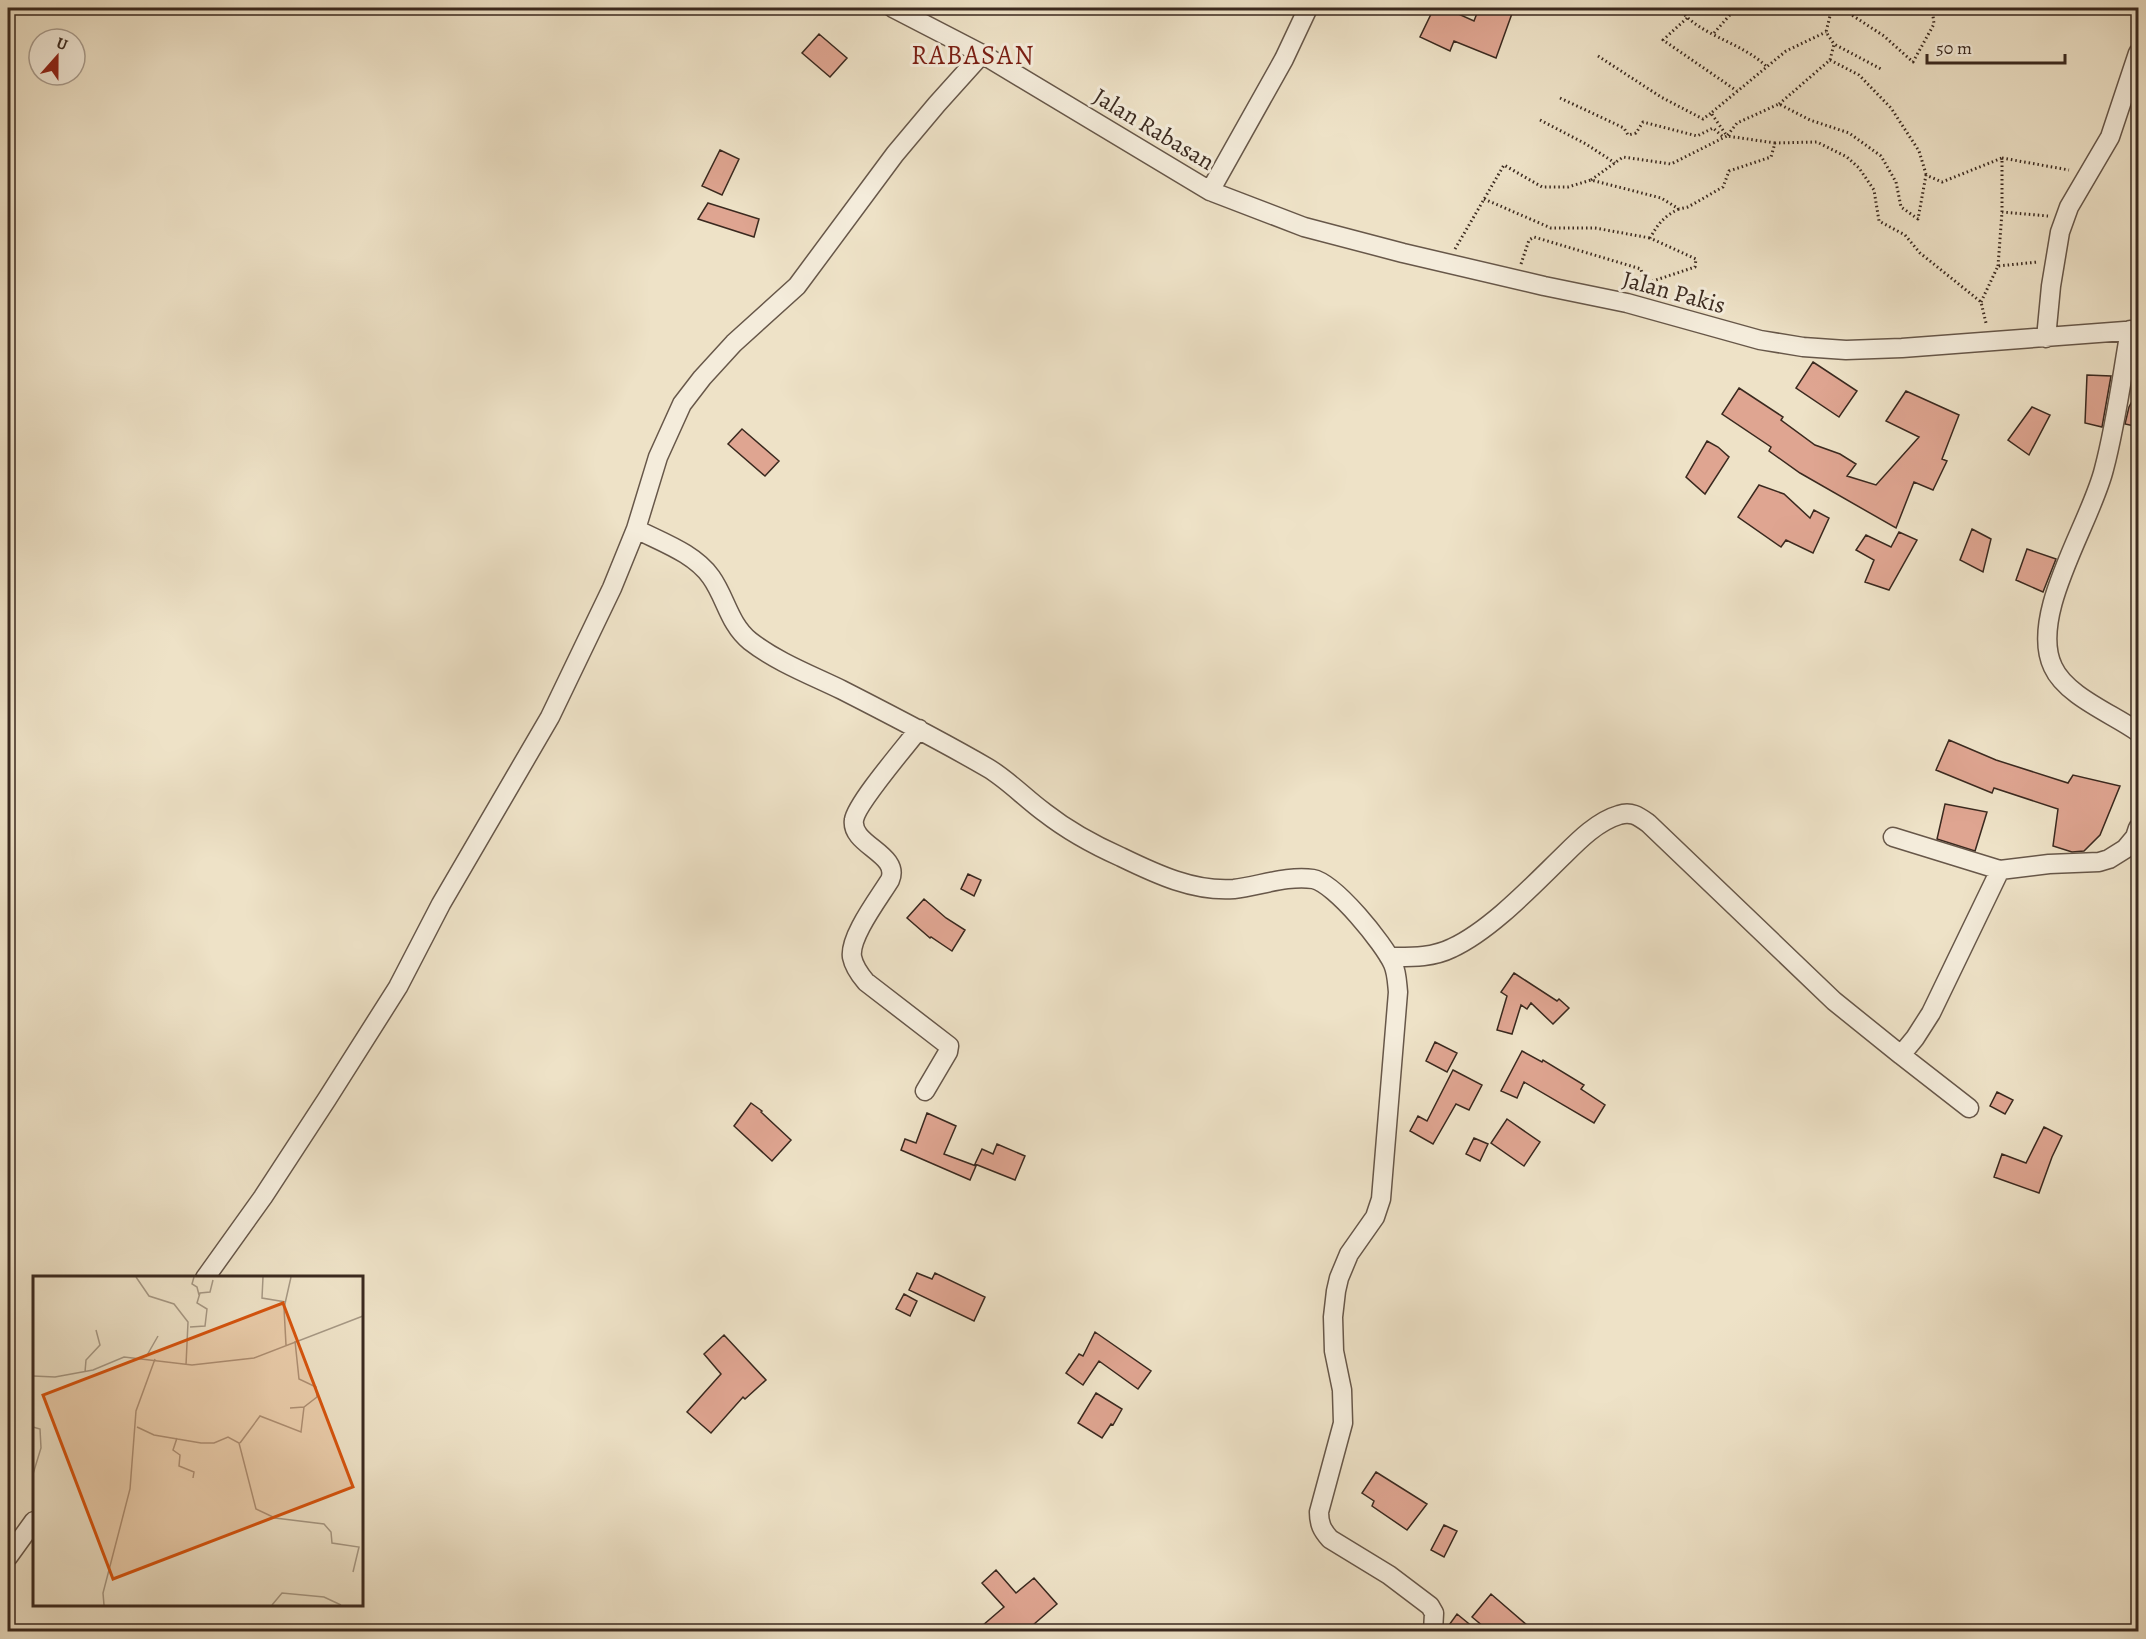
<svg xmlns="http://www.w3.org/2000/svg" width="2146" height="1639" font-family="Alegreya,serif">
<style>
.building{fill:#dfa591;stroke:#3a291f;stroke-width:1.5}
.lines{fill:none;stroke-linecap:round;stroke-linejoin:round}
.minor-casing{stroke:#675749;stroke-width:21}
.path{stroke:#3a291f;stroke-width:3;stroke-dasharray:1.5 3;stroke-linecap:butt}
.minor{stroke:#f4ecdb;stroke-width:18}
.labels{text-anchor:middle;stroke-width:6;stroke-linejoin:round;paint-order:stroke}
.street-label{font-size:24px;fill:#3a291f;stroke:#f4ecdb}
.quarter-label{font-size:27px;letter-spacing:1.5px;fill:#7a1f14;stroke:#f4ecdb}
.inset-road{fill:none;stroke:#a69884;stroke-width:1.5}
.view{fill:#d7540e;fill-opacity:0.15;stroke:#d7540e;stroke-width:3}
.inset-edge{fill:none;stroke:#3a291f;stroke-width:3}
</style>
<rect width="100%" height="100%" fill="#eee2c7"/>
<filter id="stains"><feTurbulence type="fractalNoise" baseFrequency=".00333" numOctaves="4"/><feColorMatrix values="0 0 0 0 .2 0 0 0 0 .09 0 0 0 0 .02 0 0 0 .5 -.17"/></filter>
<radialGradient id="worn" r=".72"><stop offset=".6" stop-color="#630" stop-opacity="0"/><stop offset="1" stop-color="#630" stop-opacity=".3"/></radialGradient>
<!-- building -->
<path class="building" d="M1434,8H1445L1474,21L1479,8H1514L1496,58L1454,41L1450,51L1420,37Z
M819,34L847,58L830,77L802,53Z
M720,150L739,159L722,195L702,186Z
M708,203L759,219L754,237L698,219Z
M1813,362L1857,391L1839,417L1796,388Z
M2087,375L2111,376L2102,427L2085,423Z
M1739,388L1783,417L1781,420L1815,445L1840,454L1856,464L1847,476L1876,485L1919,437L1886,421L1906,391L1959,415L1942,459L1947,461L1933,490L1914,482L1896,528L1800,473L1769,451L1771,447L1722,414Z
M2139,388V427L2125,424L2129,407Z
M2032,407L2050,415L2029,455L2008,440Z
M742,429L779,461L765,476L728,444Z
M1707,441L1718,447L1729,457L1705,494L1686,477Z
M1759,485L1784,494L1810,518L1814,510L1829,518L1813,553L1786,540L1781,547L1738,517Z
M1972,529L1991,539L1983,572L1960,560Z
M1899,532L1917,540L1889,590L1865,582L1874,560L1856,550L1866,535L1891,547Z
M2027,549L2056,559L2043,592L2016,580Z
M1949,740L1996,760L2068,783L2073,775L2120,786L2100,835L2084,851L2072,852L2053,846L2058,809L1994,788L1992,793L1936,770Z
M1945,804L1987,812L1975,851L1937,839Z
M968,874L981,880L974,896L961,889Z
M924,899L946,918L965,930L952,951L931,937L930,938L907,918Z
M1514,973L1557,1001L1559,999L1569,1008L1553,1024L1531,1003L1527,1009L1521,1005L1512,1034L1497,1030L1507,996L1501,992Z
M1435,1042L1457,1053L1447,1072L1426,1061Z
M1522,1051L1542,1062L1543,1060L1584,1085L1581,1089L1605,1105L1594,1123L1524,1082L1517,1098L1501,1091Z
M1453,1070L1482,1085L1469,1110L1456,1104L1433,1144L1410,1131L1418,1116L1427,1121Z
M1997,1092L2013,1100L2005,1114L1990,1106Z
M751,1103L762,1111L761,1112L791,1140L772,1161L734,1126Z
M927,1113L956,1126L944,1154L976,1166L970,1180L901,1150L905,1139L916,1143Z
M1507,1119L1540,1142L1524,1166L1491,1143Z
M2044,1127L2062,1136L2052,1157L2039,1193L1994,1177L2002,1154L2026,1163Z
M1474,1138L1488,1144L1480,1161L1466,1154Z
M997,1144L1025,1156L1015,1180L975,1164L982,1149L993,1154Z
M917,1273L932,1279L935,1273L985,1297L974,1321L909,1290Z
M904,1294L917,1301L910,1316L896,1309Z
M1095,1332L1151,1371L1138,1389L1099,1361L1083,1385L1066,1373L1079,1354L1083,1356Z
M724,1335L766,1380L745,1399L743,1397L711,1433L687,1412L721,1374L704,1354Z
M1096,1393L1122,1409L1113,1425L1111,1424L1102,1438L1078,1423Z
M1376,1472L1427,1504L1407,1530L1372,1506L1374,1501L1362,1493Z
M1444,1525L1457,1531L1444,1557L1431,1550Z
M996,1570L1016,1593L1034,1578L1057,1604L1025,1632H975L1004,1607L982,1583Z
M1491,1594L1535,1632H1490L1472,1617Z
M1457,1614L1479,1632H1444Z"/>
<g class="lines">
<defs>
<path id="minor" d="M893,8L982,54L1210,191L1304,227L1403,253L1544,286L1627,303L1760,340L1803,347L1846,350L1902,348L2138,330
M1210,191L1284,59L1308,8
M2130,330C2122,376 2116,424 2104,469C2091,523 2028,615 2053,667C2066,696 2113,714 2138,732
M2046,338L2051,286L2060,232L2069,207L2110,137L2138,53
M636,529C661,542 694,553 711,577C726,598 729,624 750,641C777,662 811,675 842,690C891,715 940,740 988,768C1008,780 1025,798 1044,812C1067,830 1094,845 1121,857C1156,874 1194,892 1234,889C1259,886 1288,875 1313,879C1335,883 1384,944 1393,964C1397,973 1397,983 1398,992L1381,1199L1375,1217L1349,1254L1339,1278L1336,1291L1333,1317L1334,1351L1342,1390L1343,1423L1319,1512C1319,1524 1322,1530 1330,1539L1389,1575L1430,1606L1434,1613L1433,1632
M919,729C906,746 856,804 854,820C850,845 901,854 890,880C879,898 849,937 852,957C854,967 860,975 866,982L949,1046L948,1052L925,1091
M1893,837L2000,870L2049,864L2099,862L2109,859L2125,849L2135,837L2138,828
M1389,957C1410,957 1432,958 1452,948C1491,930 1533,885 1564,855C1579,840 1598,821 1619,815C1631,811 1638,816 1648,823L1834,1001L1901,1055L1915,1038L1931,1013L2000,870
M1901,1055L1969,1108
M205,1278L263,1197L327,1099L398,987L441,904L550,717L612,588L636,529L658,457L682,404L702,378L734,343L797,286L895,154L937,104L982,54
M8,1557L34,1521"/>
</defs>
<!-- minor casing -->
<use href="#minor" class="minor-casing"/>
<!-- path -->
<path class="path" d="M1679,8C1699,36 1742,42 1767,67
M1832,8L1826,32L1834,44
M1841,8L1884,36L1913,62L1934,24L1932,8
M1687,18L1663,40L1737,91
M1714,33L1736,8
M1598,56L1661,97L1703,119L1711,113
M1830,60L1859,75L1891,108L1919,151L1926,174
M1560,98L1624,128L1628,135L1636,133L1643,122L1697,136L1713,128L1723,137
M1779,104L1830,60L1834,44L1881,69
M1540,120L1586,144L1615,163
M1775,143L1727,136L1737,123L1779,104L1810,120L1849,133L1881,156L1896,182L1901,207L1918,219L1926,175L1942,182L2002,158
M1591,180L1623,157L1671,164L1727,136L1711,113L1786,51L1826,32
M1484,199L1551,228H1595L1650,238
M2002,212V158L2069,170
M1455,249L1504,165L1542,187H1568L1591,180L1661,198L1679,209L1688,207L1723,187L1729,171L1771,157L1775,143L1817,142L1847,157L1859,168L1874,190L1879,221L1905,235L1920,253L1981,302L1986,323
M1521,264L1529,240L1534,237L1641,269L1644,284L1695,267L1696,259L1650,238C1658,224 1664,216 1679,209
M1998,266L2002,212L2048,216
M1981,302L1998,266L2038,262"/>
<!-- minor -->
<use href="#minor" class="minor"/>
</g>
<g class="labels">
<!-- street labels -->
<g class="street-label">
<text transform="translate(1154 129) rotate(31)" y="8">Jalan Rabasan</text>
<text transform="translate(1674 292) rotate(15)" y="8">Jalan Pakis</text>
</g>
<!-- quarter labels -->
<g class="quarter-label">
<text x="973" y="64">RABASAN</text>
</g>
</g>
<!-- overview -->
<g transform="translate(33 1276)">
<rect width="330" height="330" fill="#eee2c7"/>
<path class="inset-road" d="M103,1L116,20L141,28L155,46L153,89M161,1L159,8L164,11L166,19M230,1L229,22L253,26M157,51L172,50L174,33L164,27L167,17L177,16L180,4M253,69L251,32L258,1M113,81L125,60M52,96L53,84L67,69L63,54M0,100L22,101L60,94L91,81L159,89L221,82L330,40M257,132L271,131L284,121L283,111L266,103L262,65M0,151L7,153L8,172L0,198M104,151L121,159L168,167H181L195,161L206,167L223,233L242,242L291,248L298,256L299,267L326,271L320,296M144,162L140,174L147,179L146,190L161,196L160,202M207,167L227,140L268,156L271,131M71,329L70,317L97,213L103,135L122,83M239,329L249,317L291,321L308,329"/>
<path class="view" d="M250,27L320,211L80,303L10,119Z"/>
<rect width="330" height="330" class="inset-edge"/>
</g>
<!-- margin -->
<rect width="2146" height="1639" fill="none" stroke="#eee2c7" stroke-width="30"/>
<rect x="9" y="9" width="2128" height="1621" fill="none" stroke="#3a291f" stroke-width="3"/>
<rect x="15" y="15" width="2116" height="1609" fill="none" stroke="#3a291f" stroke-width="1.5"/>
<!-- north arrow -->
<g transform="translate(57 57) rotate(21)"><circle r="28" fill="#f4ecdb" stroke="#aa9e90" stroke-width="1.5"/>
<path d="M0-4.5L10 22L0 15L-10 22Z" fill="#8f2418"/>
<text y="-9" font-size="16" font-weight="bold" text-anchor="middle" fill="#3a291f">U</text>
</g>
<!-- scale -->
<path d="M1927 54v9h138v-9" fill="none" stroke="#3a291f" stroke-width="3"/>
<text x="1936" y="54" font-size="18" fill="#3a291f" stroke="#f4ecdb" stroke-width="4.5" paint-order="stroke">50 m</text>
<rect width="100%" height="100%" filter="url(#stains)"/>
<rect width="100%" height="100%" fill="url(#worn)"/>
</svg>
